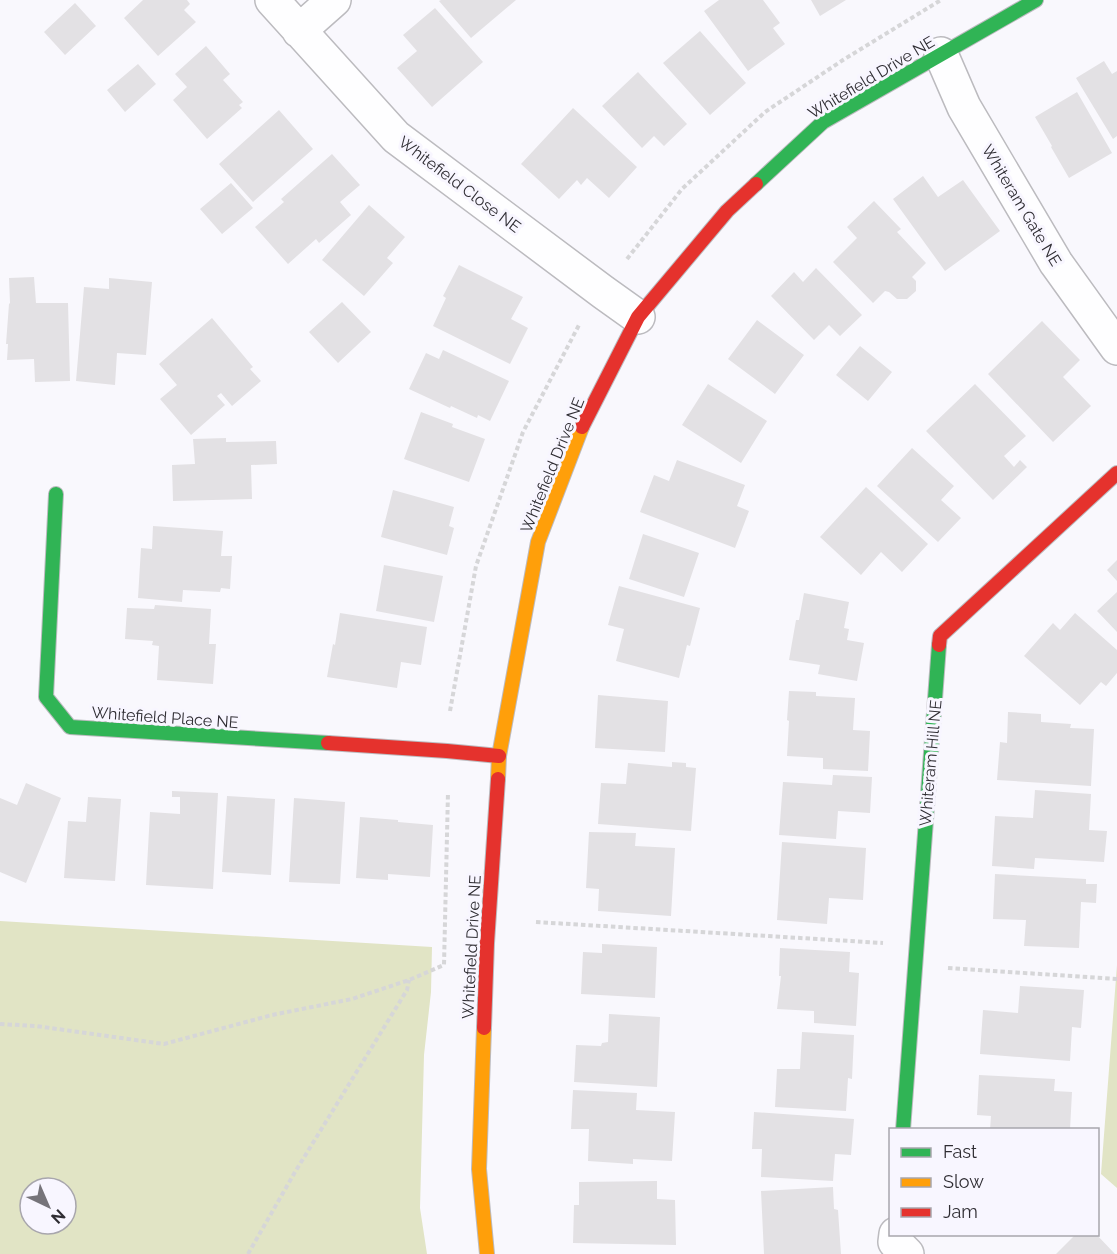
<svg xmlns="http://www.w3.org/2000/svg" width="1117" height="1254" font-family="Raleway,sans-serif">
<style>
.green{fill:#e1e4c5;fill-rule:evenodd}
.building{fill:#e3e1e4}
.lines{fill:none;stroke-linecap:round;stroke-linejoin:round}
.street-casing{stroke:#bcbbbf;stroke-width:36}
.fast-casing{stroke:#bcbbbf;stroke-width:16}
.slow-casing{stroke:#bcbbbf;stroke-width:16}
.jam-casing{stroke:#bcbbbf;stroke-width:16}
.path{stroke:#d6d6d8;stroke-width:4;stroke-dasharray:4.5 3;stroke-linecap:butt}
.street{stroke:#fefeff;stroke-width:33}
.fast{stroke:#30b455;stroke-width:14}
.slow{stroke:#ff9f0a;stroke-width:14}
.jam{stroke:#e5322d;stroke-width:14}
.labels{text-anchor:middle;stroke-width:6;stroke-linejoin:round;paint-order:stroke}
.street-label{font-size:16px;fill:#2f2d33;stroke:#f8f6ff}
</style>
<rect width="100%" height="100%" fill="#f9f8fd"/>
<!-- green -->
<path class="green" d="M0,921L432,947L431,992L424,1055L420,1208L427,1254H0ZM30,1188H66V1224H30Z
M1117,965V1188L1101,1174Z"/>
<!-- building -->
<path class="building" d="M143,0H187L190,4L184,10L196,22L158,56L124,18Z
M441,0H516L471,38L439,1Z
M719,0H763L780,23L773,28L785,44L748,71L704,11Z
M811,0H846L820,16Z
M75,3L96,26L65,55L44,32Z
M435,8L483,62L432,107L397,68L417,51L403,35Z
M700,31L746,83L710,115L663,63Z
M206,46L230,74L223,80L243,102L239,105L242,108L207,139L173,100L187,87L175,74Z
M1104,61L1112,74L1117,71V136L1113,139L1076,78Z
M138,64L156,84L125,112L107,90Z
M638,72L687,124L664,146L654,136L642,148L602,106Z
M1077,92L1112,153L1069,178L1051,147L1052,146L1035,117Z
M573,108L637,167L609,198L587,178L581,185L577,180L559,199L521,164Z
M279,110L313,149L253,202L219,164Z
M332,154L360,185L340,202L351,215L319,243L316,239L288,264L255,227L284,202L281,199Z
M923,176L938,197L963,180L1000,231L945,271L893,199Z
M231,183L253,208L222,234L200,209Z
M874,201L901,229L897,232L926,263L912,277L916,281V291L907,299H897L889,292L885,291L873,303L833,262L857,238L847,227Z
M369,205L405,237L387,258L393,263L364,296L322,260Z
M459,265L523,297L511,319L528,328L510,364L433,326L446,298L443,296Z
M816,268L862,315L840,336L829,325L814,340L771,296L794,272L803,282Z
M34,277L36,303H68L70,381L35,382L34,359L7,360L8,344H6L9,304L10,303L9,278Z
M109,278L152,282L146,355L117,353L115,385L76,381L84,287L109,289Z
M342,302L371,332L338,363L309,332Z
M212,318L253,367L250,369L261,381L232,406L221,393L217,396L225,405L191,435L160,399L177,385L159,364Z
M757,320L804,355L775,394L728,359Z
M1042,321L1080,360L1063,377L1091,406L1053,442L988,374Z
M860,346L892,372L868,401L836,375Z
M443,350L509,381L490,421L478,415L477,418L451,406L450,408L409,389L426,353L439,359Z
M708,384L767,421L741,463L682,425Z
M975,384L1026,436L1004,456L1014,467L1020,460L1027,467L993,500L926,431Z
M421,412L453,424L452,427L485,439L469,482L404,459Z
M226,438V442L276,441L277,464L251,465L252,499L173,501L172,465L195,464L193,439Z
M912,448L954,486L941,500L961,518L938,542L877,486Z
M677,460L745,485L737,506L749,511L735,548L640,512L654,475L669,481Z
M866,487L928,544L902,572L881,552L861,575L820,537Z
M393,490L454,507L449,526L454,528L447,555L381,537Z
M153,526L223,531L221,556H232L230,589L221,588L220,592L183,590L182,602L138,598L141,548L152,549Z
M643,534L699,553L684,597L629,579Z
M1117,560V581L1107,570Z
M384,565L443,576L434,622L376,611Z
M619,586L700,608L690,646L687,645L679,678L616,661L624,629L608,625Z
M1117,592V632L1097,611Z
M804,593L849,602L844,628L849,629L847,640L864,643L857,681L818,674L820,665L789,660L796,620H799Z
M155,605L211,609L209,644H216L213,684L157,680L159,646L152,645L153,641L125,639L127,608L154,609Z
M340,613L427,627L421,665L401,662L397,688L327,677L333,644L335,645Z
M1075,613L1117,650V673L1106,686L1101,682L1080,705L1024,656L1053,623L1060,630Z
M789,691L816,692V696L855,698L853,730L870,731L868,771L823,769V758L787,756L789,721L787,720Z
M598,695L668,701L665,752L595,748Z
M1008,712L1041,714V722L1071,724L1070,728L1094,729L1091,786L997,780L1000,742L1007,743Z
M672,762L686,763V767L696,768L691,831L598,824L601,783L626,784L628,763L672,767Z
M833,775L872,777L870,813L838,811L836,839L779,835L783,782L832,785Z
M26,783L61,798L26,883L0,872V798L17,805Z
M1035,790L1091,794L1089,830L1107,831L1104,862L1035,858L1034,869L992,866L995,816L1033,818Z
M172,791L218,793L213,889L146,885L150,812L180,814V797H172Z
M227,796L275,799L271,875L222,872Z
M88,797L121,799L115,881L64,878L68,821L86,822Z
M294,798L345,802L340,884L289,882Z
M360,817L398,820V822L433,825L430,877L388,874V880L356,878Z
M589,832L636,833L635,846L675,848L671,916L598,911L599,889L586,888Z
M782,842L866,848L863,900L829,898L827,924L777,920Z
M995,874L1086,879V884H1097L1096,903L1081,902L1079,948L1024,946L1026,920L993,919Z
M602,944L657,947L655,998L581,994L583,952L602,953Z
M780,948L850,952L849,972L859,973L856,1026L814,1023V1011L777,1009L781,976H779Z
M1020,986L1084,990L1081,1028L1072,1027L1070,1061L980,1054L983,1010L1018,1013Z
M609,1014L660,1017L657,1087L574,1082L576,1045L601,1046L602,1043L608,1042Z
M802,1032L854,1035L852,1079L848,1078L846,1111L775,1107L777,1069H800Z
M979,1075L1055,1079L1054,1091L1072,1092L1070,1130H990L991,1116L977,1115Z
M573,1090L637,1093L636,1110L675,1112L672,1161L633,1159V1164L588,1161L589,1129H571Z
M754,1112L854,1119L851,1155L835,1154L833,1181L761,1177L762,1149H752Z
M657,1181V1199L675,1200L676,1245L573,1243L574,1205H579V1182Z
M833,1187L834,1209L838,1210L841,1254H764L761,1191Z
M1076,1234H1096L1115,1254H1056Z"/>
<g class="lines">
<defs>
<path id="street" d="M272,0L396,137L603,292L638,317
M299,31L334,0
M941,54L964,107L1056,263L1117,348
M896,1234L895,1242L907,1254"/>
<path id="fast" d="M756,184L823,122L1036,0
M56,494L46,697L70,727L328,743
M903,1130L939,645"/>
<path id="slow" d="M498,779L499,756L538,542L582,427
M484,1028L479,1169L487,1254"/>
<path id="jam" d="M582,427L638,317L727,211L756,184
M939,645L940,636L1117,473
M328,743L447,751L499,756
M484,1028L487,943L498,779"/>
</defs>
<!-- street casing -->
<use href="#street" class="street-casing"/>
<!-- fast casing -->
<use href="#fast" class="fast-casing"/>
<!-- slow casing -->
<use href="#slow" class="slow-casing"/>
<!-- jam casing -->
<use href="#jam" class="jam-casing"/>
<!-- path -->
<path class="path" d="M627,259L682,189L765,112L843,60L941,0
M450,711L476,566L523,432L579,325
M536,922L883,943
M948,968L1117,979
M0,1024L36,1026L164,1044L272,1015L352,999L409,980L444,965L448,792
M248,1254L295,1172L407,990L409,980"/>
<!-- street -->
<use href="#street" class="street"/>
<!-- fast -->
<use href="#fast" class="fast"/>
<!-- slow -->
<use href="#slow" class="slow"/>
<!-- jam -->
<use href="#jam" class="jam"/>
</g>
<g class="labels">
<!-- street labels -->
<g class="street-label">
<text transform="translate(871 77) rotate(-31)" y="6">Whitefield Drive NE</text>
<text transform="translate(460 184) rotate(37)" y="6">Whitefield Close NE</text>
<text transform="translate(1022 205) rotate(59)" y="6">Whiteram Gate NE</text>
<text transform="translate(552 465) rotate(-68)" y="6">Whitefield Drive NE</text>
<text transform="translate(165 717) rotate(4)" y="6">Whitefield Place NE</text>
<text transform="translate(930 763) rotate(-85)" y="6">Whiteram Hill NE</text>
<text transform="translate(471 947) rotate(-87)" y="6">Whitefield Drive NE</text>
</g>
</g>
<!-- legend -->
<rect x="889" y="1128" width="210" height="108" fill="#f8f6ff" stroke="#a8a6ad" stroke-width="1.5"/>
<rect x="901" y="1148" width="30" height="9" fill="#30b455" stroke="#a8a6ad" stroke-width="1.5"/>
<text x="943" y="1158" font-size="18" fill="#2f2d33">Fast</text>
<rect x="901" y="1178" width="30" height="9" fill="#ff9f0a" stroke="#a8a6ad" stroke-width="1.5"/>
<text x="943" y="1188" font-size="18" fill="#2f2d33">Slow</text>
<rect x="901" y="1208" width="30" height="9" fill="#e5322d" stroke="#a8a6ad" stroke-width="1.5"/>
<text x="943" y="1218" font-size="18" fill="#2f2d33">Jam</text>
<!-- north arrow -->
<g transform="translate(48 1206) rotate(136)"><circle r="28" fill="#f8f6ff" stroke="#a8a6ad" stroke-width="1.5"/>
<path d="M0-4.5L10 22L0 15L-10 22Z" fill="#76747a"/>
<text y="-9" font-size="16" font-weight="bold" text-anchor="middle" fill="#2f2d33">N</text>
</g>
</svg>
